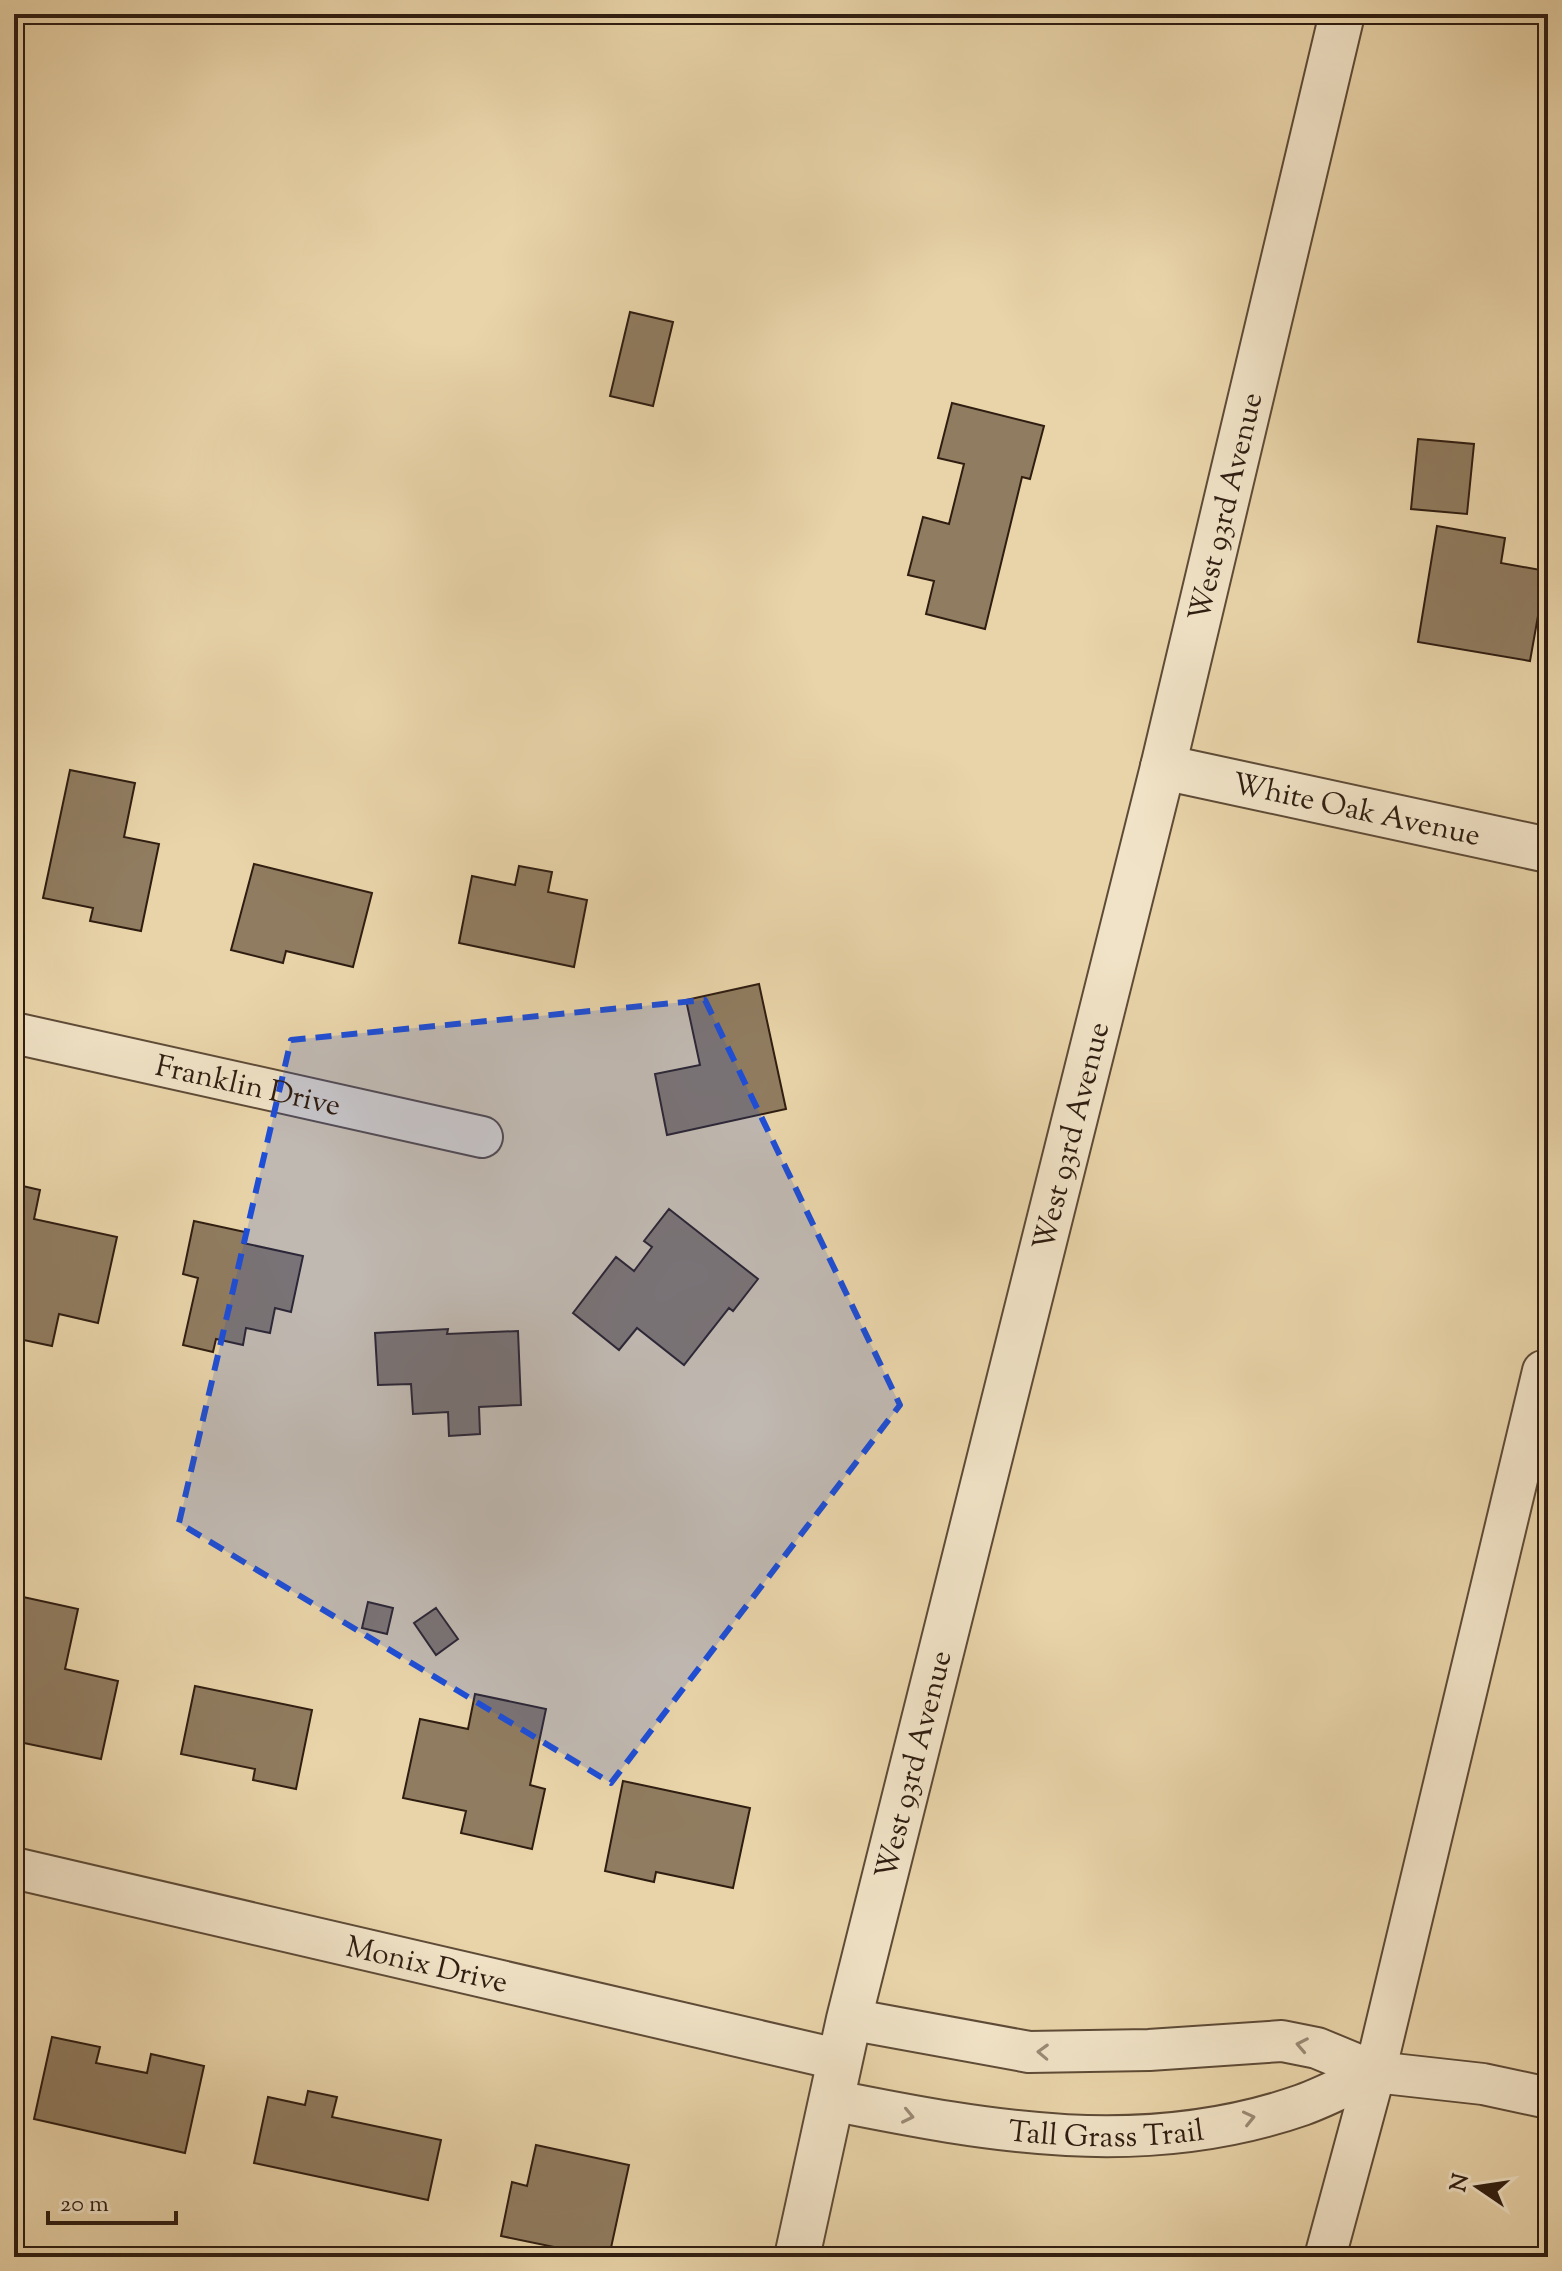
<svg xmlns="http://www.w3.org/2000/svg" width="1562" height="2271" font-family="'Sorts Mill Goudy',serif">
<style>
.building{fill:#907c60;stroke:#2f1d11;stroke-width:2}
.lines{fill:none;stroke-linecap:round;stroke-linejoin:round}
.minor-casing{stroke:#5e4b37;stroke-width:44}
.tertiary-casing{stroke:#5e4b37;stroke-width:48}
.minor{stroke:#f1e3c7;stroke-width:40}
.tertiary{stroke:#f1e3c7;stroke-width:44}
.oneway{stroke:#9a8a75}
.marked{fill:#1d4ed8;fill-opacity:0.2;stroke:#1d4ed8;stroke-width:6;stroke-dasharray:16 10;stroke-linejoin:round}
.labels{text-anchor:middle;stroke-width:6;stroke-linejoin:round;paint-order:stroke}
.street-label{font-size:30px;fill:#2f1d11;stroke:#f1e3c7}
</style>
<rect width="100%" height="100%" fill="#e9d4a9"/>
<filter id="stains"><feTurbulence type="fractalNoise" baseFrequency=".0025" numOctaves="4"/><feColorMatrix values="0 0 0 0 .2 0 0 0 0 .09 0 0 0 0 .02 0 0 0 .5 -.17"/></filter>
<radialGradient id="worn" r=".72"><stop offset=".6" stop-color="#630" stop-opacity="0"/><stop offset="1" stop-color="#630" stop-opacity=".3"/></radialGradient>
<!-- building -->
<path class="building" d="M630,312L673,322L653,406L610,396Z
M952,403L1044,426L1030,479L1022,477L985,629L926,614L934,581L908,575L923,517L949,524L964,464L938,458Z
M1418,439L1474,444L1467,514L1411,509Z
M1437,526L1505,538L1501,563L1546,571L1530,661L1418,642Z
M70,770L135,783L124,837L159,844L141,931L90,921L93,908L43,898Z
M254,864L372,893L353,967L286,951L283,963L231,950Z
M519,866L552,872L548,892L587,900L574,967L459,943L472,876L515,885Z
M759,984L786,1109L667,1135L655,1074L700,1065L686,1000Z
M14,1184L40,1190L34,1219L117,1237L98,1323L59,1314L52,1346L14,1338Z
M669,1209L758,1279L733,1311L729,1308L684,1365L637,1328L619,1350L573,1313L616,1257L634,1271L652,1247L644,1241Z
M194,1221L245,1232L243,1243L303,1256L291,1312L275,1308L270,1333L246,1328L243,1345L216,1339L213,1352L183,1345L198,1278L183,1274Z
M448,1329L447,1334L518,1331L521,1405L479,1407L480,1434L449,1436L448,1412L413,1414L411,1384L378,1385L375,1333Z
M14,1595L78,1609L65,1669L118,1681L101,1759L19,1742L23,1728L14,1726Z
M368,1602L393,1608L387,1634L362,1628Z
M436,1608L458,1639L436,1655L414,1623Z
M195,1686L312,1710L296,1789L253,1780L255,1769L181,1754Z
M475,1694L546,1709L530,1785L545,1789L532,1849L461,1833L466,1811L403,1798L420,1719L468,1729Z
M623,1781L750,1808L733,1888L656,1872L654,1882L605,1871Z
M52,2037L100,2047L96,2063L147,2073L151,2054L204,2066L185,2153L34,2119Z
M308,2091L337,2097L332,2117L441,2140L428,2200L254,2163L268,2097L305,2105Z
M536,2145L629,2165L609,2257H563L564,2249L501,2236L512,2182L527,2186Z"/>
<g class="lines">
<defs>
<g id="minor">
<path id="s1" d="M14,1033L482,1137"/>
<path id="s2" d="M14,1868L841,2060"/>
<path d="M849,2019L1029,2052L1149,2050L1282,2041L1317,2048L1375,2072L1483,2084L1548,2098"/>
<path id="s3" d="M831,2100C990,2132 1144,2160 1302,2105C1327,2096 1351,2083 1375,2072"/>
<path d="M1325,2257L1375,2072L1543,1371L1548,1372"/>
</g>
<g id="tertiary">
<path id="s4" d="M1163,767L1548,850"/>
<path id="s5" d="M797,2257L849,2019L1163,767L1342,14"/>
</g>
</defs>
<!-- minor casing -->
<use href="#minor" class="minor-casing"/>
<!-- tertiary casing -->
<use href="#tertiary" class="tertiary-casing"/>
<!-- minor -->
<use href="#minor" class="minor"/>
<!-- tertiary -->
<use href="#tertiary" class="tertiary"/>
</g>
<!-- one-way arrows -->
<defs><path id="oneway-chevron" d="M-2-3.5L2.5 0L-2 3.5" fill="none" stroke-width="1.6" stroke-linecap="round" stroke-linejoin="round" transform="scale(2)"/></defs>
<g class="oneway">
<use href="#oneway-chevron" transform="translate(1302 2045) rotate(-169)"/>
<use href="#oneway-chevron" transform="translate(1043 2052) rotate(-178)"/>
<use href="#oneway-chevron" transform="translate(908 2116) rotate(12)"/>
<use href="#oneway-chevron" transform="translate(1249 2118) rotate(-13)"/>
</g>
<!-- marked area -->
<path class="marked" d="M705,1000L900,1405L611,1783L179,1523L291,1040Z"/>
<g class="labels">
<!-- street labels -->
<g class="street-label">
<text dy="10" stroke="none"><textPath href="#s5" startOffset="1802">West 93rd Avenue</textPath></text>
<text dy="10" stroke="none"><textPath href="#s4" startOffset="198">White Oak Avenue</textPath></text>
<text dy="10" stroke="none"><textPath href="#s1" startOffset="240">Franklin Drive</textPath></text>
<text dy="10" stroke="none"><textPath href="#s5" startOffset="1154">West 93rd Avenue</textPath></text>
<text dy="10" stroke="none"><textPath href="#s5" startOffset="506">West 93rd Avenue</textPath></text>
<text dy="10" stroke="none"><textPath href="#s2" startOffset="424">Monix Drive</textPath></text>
<text dy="10" stroke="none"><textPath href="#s3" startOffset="278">Tall Grass Trail</textPath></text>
</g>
</g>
<!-- margin -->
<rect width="1562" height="2271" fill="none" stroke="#e9d4a9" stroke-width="48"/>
<rect x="16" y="16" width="1530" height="2239" fill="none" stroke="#2f1d11" stroke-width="4"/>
<rect x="24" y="24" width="1514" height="2223" fill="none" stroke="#2f1d11" stroke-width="2"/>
<!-- north arrow -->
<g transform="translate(1478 2187) rotate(283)" stroke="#f1e3c7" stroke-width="6" paint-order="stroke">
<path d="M0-6L14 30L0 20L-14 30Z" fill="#2f1d11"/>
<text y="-12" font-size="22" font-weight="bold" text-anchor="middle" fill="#2f1d11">N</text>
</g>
<!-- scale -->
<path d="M48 2211v12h128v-12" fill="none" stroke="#2f1d11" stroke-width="4"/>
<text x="60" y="2211" font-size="24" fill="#2f1d11" stroke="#f1e3c7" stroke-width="6" paint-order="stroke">20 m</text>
<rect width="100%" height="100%" filter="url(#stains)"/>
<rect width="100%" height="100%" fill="url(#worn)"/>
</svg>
